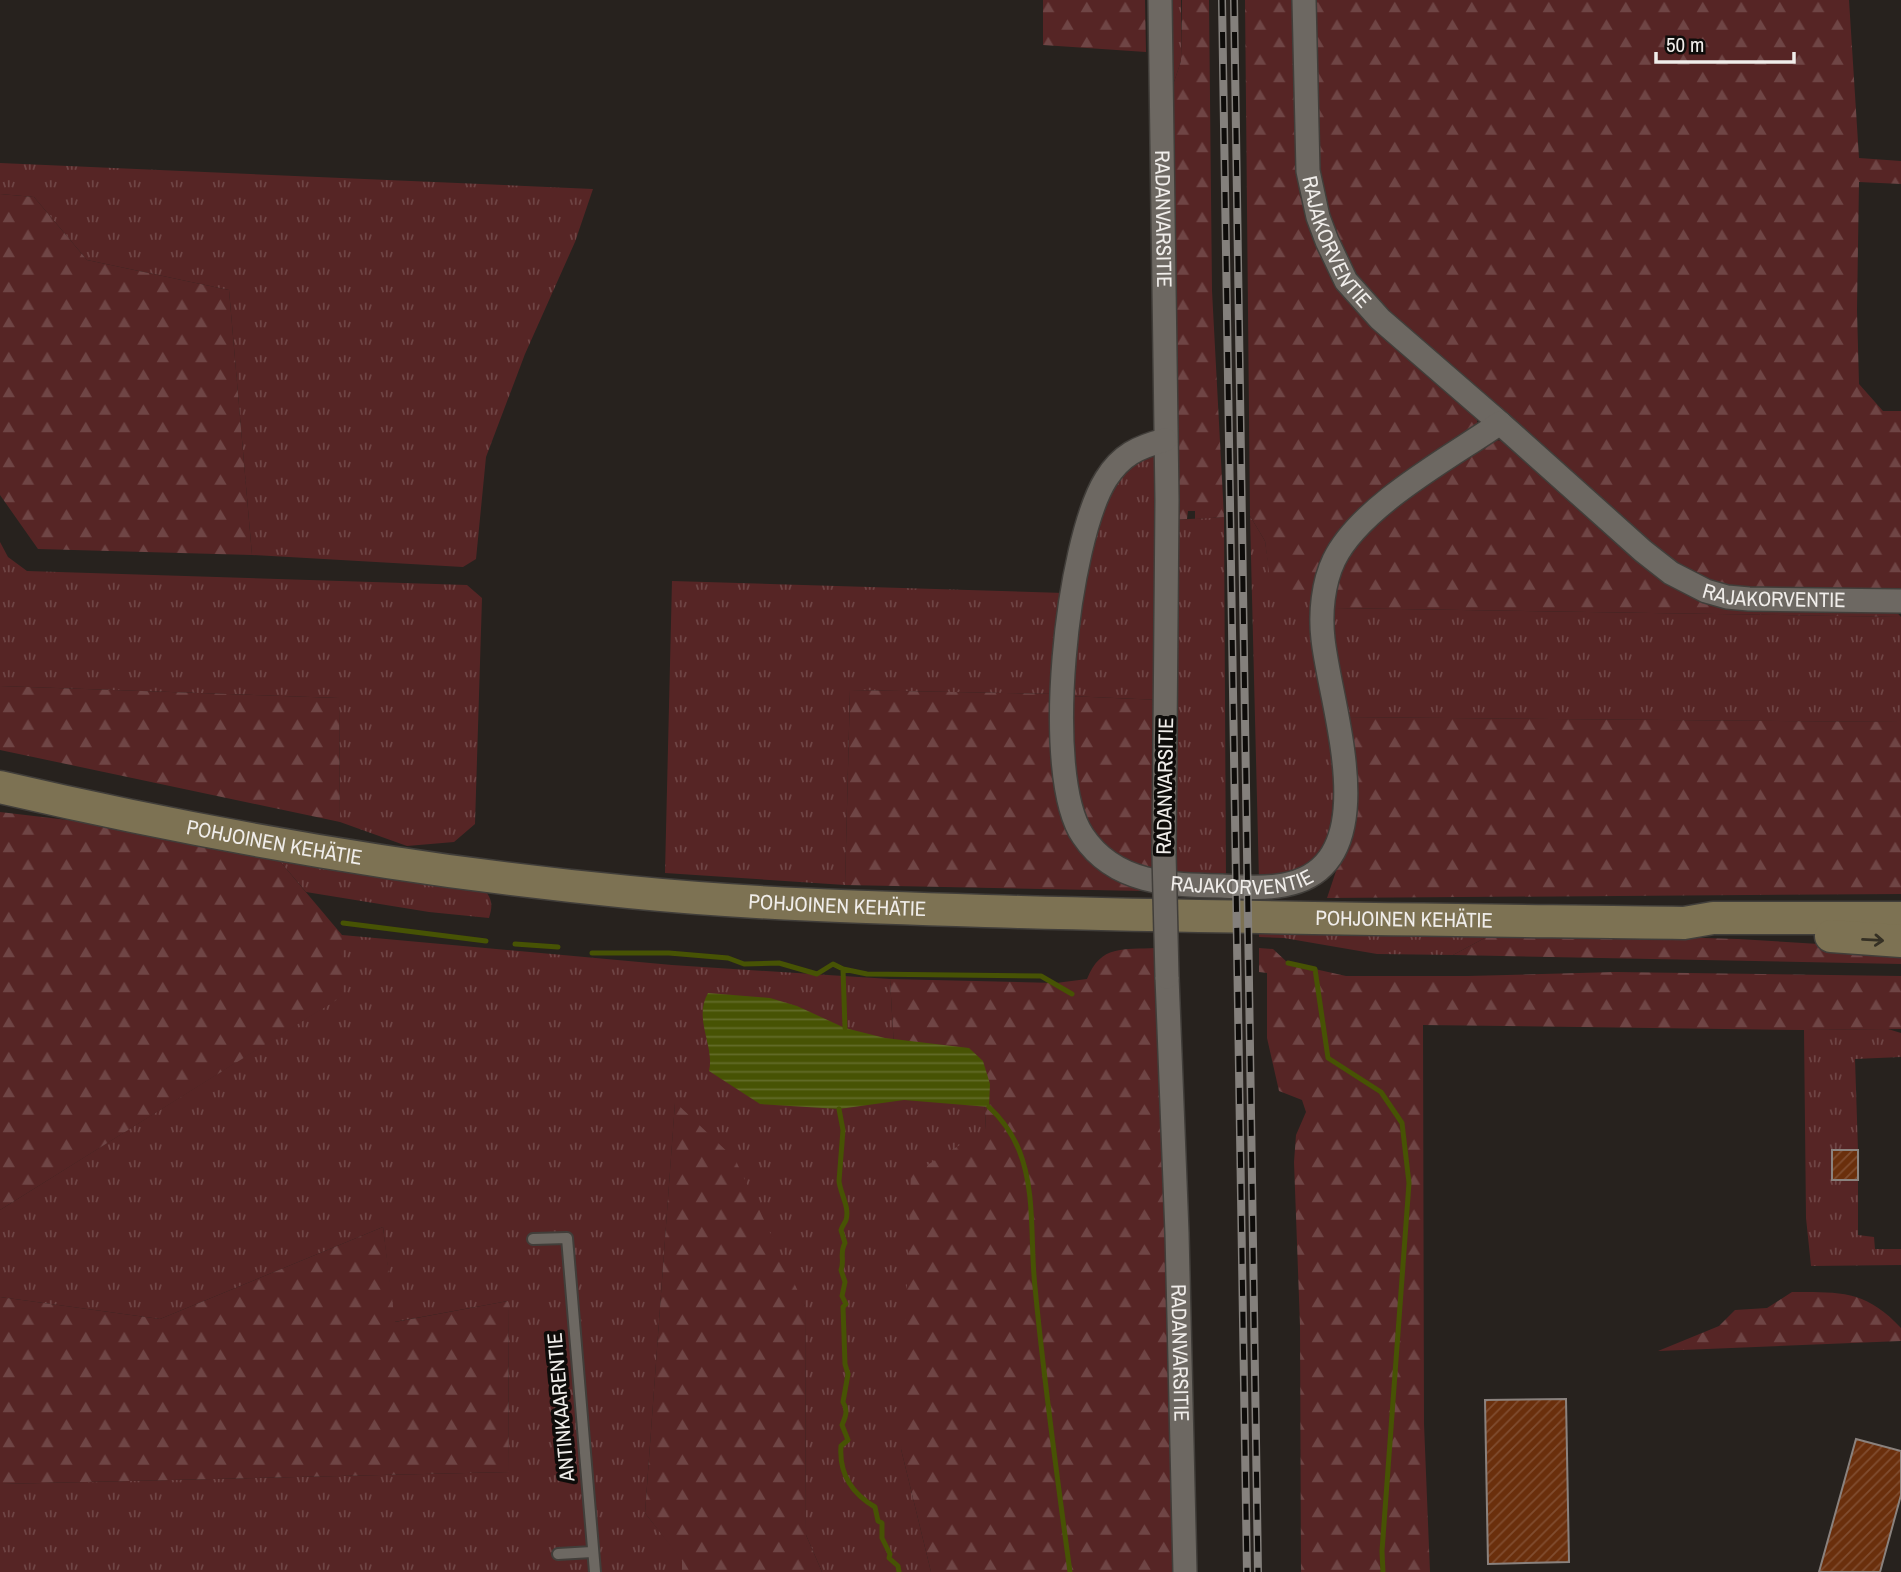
<svg xmlns="http://www.w3.org/2000/svg" width="1901" height="1572" font-family="'Archivo Narrow',sans-serif">
<style>
.grass{fill:url(#grass-tufts)}
.forest{fill:url(#forest-firs)}
.water{fill:url(#water-rules)}
.lines{fill:none;stroke-linecap:round;stroke-linejoin:round}
.stream{stroke:#475304;stroke-width:5}
.building{fill:url(#building-hatch);stroke:#8a827e;stroke-width:2}
.lane-casing{stroke:#413e3a;stroke-width:14}
.street-casing{stroke:#413e3a;stroke-width:26}
.secondary-casing{stroke:#413e3a;stroke-width:35}
.lane{stroke:#6d6862;stroke-width:10}
.street{stroke:#6d6862;stroke-width:23}
.secondary{stroke:#7d7253;stroke-width:32}
.rail-casing{stroke:#84807c;stroke-width:8}
.rail{stroke:#0e0c0a;stroke-width:5;stroke-dasharray:16;stroke-linecap:butt}
.street-bridge-casing{stroke:#413e3a;stroke-width:26;stroke-linecap:butt}
.street-bridge{stroke:#6d6862;stroke-width:23}
.oneway{stroke:#353024}
.labels{text-anchor:middle;stroke-width:7;stroke-linejoin:round;paint-order:stroke}
.street-label{font-size:21px;fill:#f0edea;stroke:#0e0c0a}
</style>
<defs>
<pattern id="grass-tufts" width="24" height="20" patternUnits="userSpaceOnUse" patternTransform="scale(1.75)"><rect width="24" height="20" fill="#562525"/><path d="M3 7l-1-3M5 7V3M7 7l1-3M15 17l-1-3M17 17v-4M19 17l1-3" fill="none" stroke="#6f4545"/></pattern>
<pattern id="forest-firs" width="22" height="20" patternUnits="userSpaceOnUse" patternTransform="scale(1.75)"><rect width="22" height="20" fill="#562525"/><path d="M5 1l3.5 6h-7zM16 11l3.5 6h-7z" fill="#6f4545"/></pattern>
<pattern id="water-rules" width="6" height="5" patternUnits="userSpaceOnUse" patternTransform="scale(1.75)"><rect width="6" height="5" fill="#475304"/><path d="M0 2.5h6" fill="none" stroke="#626c29"/></pattern>
<pattern id="building-hatch" width="6" height="6" patternUnits="userSpaceOnUse" patternTransform="scale(1.75)"><rect width="6" height="6" fill="#6a2f0c"/><path d="M-1 1l2-2M0 6l6-6M5 7l2-2" fill="none" stroke="#804d30"/></pattern>
</defs>
<rect width="100%" height="100%" fill="#27221e"/>
<!-- grass -->
<path class="grass" d="M1166,0H1181V61L1168,100Z
M0,163L593,189L575,242L525,354L486,457L476,559L463,567L252,555L229,290L87,260L34,197L0,194Z
M1148,453L1161,462V700L1068,696L1084,553L1118,474Z
M1250,516L1265,541L1272,589L1319,581C1327,670 1343,761 1327,850L1296,875L1259,880Z
M1224,517L1226,882L1174,879L1172,520Z
M0,542L8,557L27,571L467,585L482,598L475,824L454,842L407,846L340,822L339,698L0,686Z
M672,581L1064,593L1057,694L850,690L845,885L665,873Z
M1333,608L1901,617V722L1341,717L1328,632Z
M278,859L487,893C493,902 492,908 489,918L429,912L306,892Z
M1259,927L1496,932L1453,955L1377,954L1284,938L1259,937Z
M342,935L672,965L890,979L894,1048L984,1093L986,1130L901,1449L931,1572H822L806,1535L805,1306L675,1103L645,1513L683,1561L682,1572H0V1484L509,1472L508,1301L394,1322L383,1227L160,1319L0,1297V1210L342,996Z
M1888,1029L1901,1033V1057L1855,1059L1858,1150H1833L1832,1180H1858V1235L1874,1237L1875,1249H1901V1265L1811,1266L1806,1218L1804,1030Z"/>
<!-- forest -->
<path class="forest" d="M1043,0H1145L1146,52L1043,45Z
M1182,0H1209L1212,291L1224,517L1195,519V511H1188L1187,519L1172,520L1168,100L1181,61Z
M1245,0H1295L1316,238L1476,411L1478,429L1390,493L1319,581L1305,592L1271,589L1265,541L1250,516Z
M1313,0H1849L1859,158L1901,161V184L1859,182L1857,310L1859,384L1883,411H1901V594L1750,588L1716,583L1686,572L1662,555L1401,328L1351,276L1331,231L1316,171Z
M0,194L34,197L87,260L229,290L252,555L38,549L0,495Z
M1492,440L1508,441L1708,598L1891,606L1901,617L1333,608L1339,561L1380,514Z
M0,686L339,698L340,822L0,750Z
M850,690L1057,694L1054,742L1100,868L1117,881L1144,891L845,885Z
M1068,696L1161,700L1155,878L1100,850L1077,809Z
M1341,717L1901,722V894L1327,898L1341,856Z
M0,812L119,826L278,859L342,935L343,996L0,1210Z
M1496,932L1738,939L1901,949V964L1453,955Z
M1156,948L1163,978L1168,1360L1175,1572H931L901,1449L911,1175L986,1129L984,1093L894,1048L890,979L1056,983L1087,979C1101,944 1123,950 1156,948Z
M1259,948L1273,949L1288,963L1346,976H1468L1615,972L1901,976V1029L1804,1030L1423,1025L1424,1424L1430,1572H1301L1300,1325L1294,1162L1296,1135L1306,1112L1302,1100L1279,1091L1267,1038V973L1259,972Z
M675,1102L735,1159L805,1306L806,1535L822,1572H682V1561L645,1513Z
M383,1227L395,1322L508,1301L509,1472L0,1484V1297L160,1319Z
M1792,1292C1840,1292 1866,1290 1901,1328V1341L1658,1351L1719,1326L1735,1310L1767,1308Z"/>
<!-- water -->
<path class="water" d="M708,993L770,998L797,1006L845,1028L885,1038L969,1048L983,1061L990,1084L989,1107L904,1100L839,1109L760,1104L709,1071C715,1046 693,1019 708,993Z"/>
<g class="lines">
<!-- stream -->
<path class="stream" d="M343,923L486,941
M515,944L558,947
M592,953H669L728,958L744,964L779,963L817,974L833,964L843,969
M1288,963L1315,969L1328,1058L1381,1092L1402,1123L1409,1183L1382,1551L1383,1572
M845,1028L843,969L867,974L1041,976L1072,994
M989,1107C1002,1119 1012,1133 1019,1150C1036,1192 1030,1243 1035,1287C1044,1382 1057,1477 1070,1572
M839,1109L843,1130L839,1181C840,1193 850,1207 846,1220C845,1223 842,1226 841,1230L845,1243C839,1253 845,1261 841,1270L845,1282L842,1296L846,1304L843,1307L845,1364L848,1374L843,1402C848,1410 846,1416 842,1425L848,1440L841,1446C839,1473 851,1493 875,1507L878,1521L882,1523V1538L890,1554L889,1558L898,1566L899,1572"/>
</g>
<!-- building -->
<path class="building" d="M1832,1150H1858V1180H1832Z
M1566,1399L1569,1562L1488,1564L1485,1400Z
M1856,1439L1901,1451V1495L1880,1572H1819Z"/>
<g class="lines">
<defs>
<path id="lane" d="M533,1239L567,1238L595,1572
M558,1554L592,1552"/>
<g id="street">
<path id="s1" d="M1160,0L1167,500L1164,854"/>
<path id="s2" d="M1304,0L1308,171L1318,217L1327,241L1346,281L1380,319L1500,423"/>
<path id="s3" d="M1165,440C1138,447 1121,455 1106,479C1067,541 1041,775 1083,836C1115,884 1170,885 1222,886C1242,887 1264,889 1284,885C1389,866 1330,707 1323,639C1320,613 1323,583 1334,560C1360,506 1451,457 1500,423L1643,551L1671,573L1706,591L1727,597L1749,599L1901,601"/>
<path id="s4" d="M1167,977L1177,1233L1185,1572"/>
</g>
<g id="secondary">
<path id="s5" d="M0,787C207,835 418,872 629,892C759,905 889,908 1020,912C1241,918 1462,920 1684,923L1713,918H1901"/>
<path d="M1831,936L1901,941"/>
</g>
</defs>
<!-- lane casing -->
<use href="#lane" class="lane-casing"/>
<!-- street casing -->
<use href="#street" class="street-casing"/>
<!-- secondary casing -->
<use href="#secondary" class="secondary-casing"/>
<!-- lane -->
<use href="#lane" class="lane"/>
<!-- street -->
<use href="#street" class="street"/>
<!-- secondary -->
<use href="#secondary" class="secondary"/>
<defs>
<path id="rail" d="M1222,0L1247,1572
M1234,0L1258,1572"/>
</defs>
<!-- rail casing -->
<use href="#rail" class="rail-casing"/>
<!-- rail -->
<use href="#rail" class="rail"/>
<defs>
<path id="street-bridge" d="M1164,854L1167,977"/>
</defs>
<!-- street-bridge casing -->
<use href="#street-bridge" class="street-bridge-casing"/>
<!-- street-bridge -->
<use href="#street-bridge" class="street-bridge"/>
</g>
<!-- one-way arrows -->
<defs><path id="oneway-shaft" d="M-6 0H5M1.5-3L5.5 0L1.5 3" fill="none" stroke-width="1.6" stroke-linecap="round" stroke-linejoin="round" transform="scale(1.75)"/></defs>
<use class="oneway" href="#oneway-shaft" transform="translate(1873 940) rotate(3)"/>
<g class="labels">
<!-- street labels -->
<g class="street-label">
<text dy="7" stroke="none"><textPath href="#s1" startOffset="219">RADANVARSITIE</textPath></text>
<text dy="7" stroke="none"><textPath href="#s2" startOffset="248">RAJAKORVENTIE</textPath></text>
<text dy="7" stroke="none"><textPath href="#s3" startOffset="1568">RAJAKORVENTIE</textPath></text>
<text transform="translate(1165 786) rotate(-89)" y="7">RADANVARSITIE</text>
<text dy="7" stroke="none"><textPath href="#s5" startOffset="280">POHJOINEN KEHÄTIE</textPath></text>
<text dy="7" stroke="none"><textPath href="#s3" startOffset="614">RAJAKORVENTIE</textPath></text>
<text dy="7" stroke="none"><textPath href="#s5" startOffset="847">POHJOINEN KEHÄTIE</textPath></text>
<text dy="7" stroke="none"><textPath href="#s5" startOffset="1414">POHJOINEN KEHÄTIE</textPath></text>
<text dy="7" stroke="none"><textPath href="#s4" startOffset="376">RADANVARSITIE</textPath></text>
<text transform="translate(561 1407) rotate(-95)" y="7">ANTINKAARENTIE</text>
</g>
</g>
<!-- scale -->
<path d="M1656 52v10h138v-10" fill="none" stroke="#f0edea" stroke-width="3.5"/>
<text x="1666" y="52" font-size="21" fill="#f0edea" stroke="#0e0c0a" stroke-width="5" paint-order="stroke">50 m</text>
</svg>
